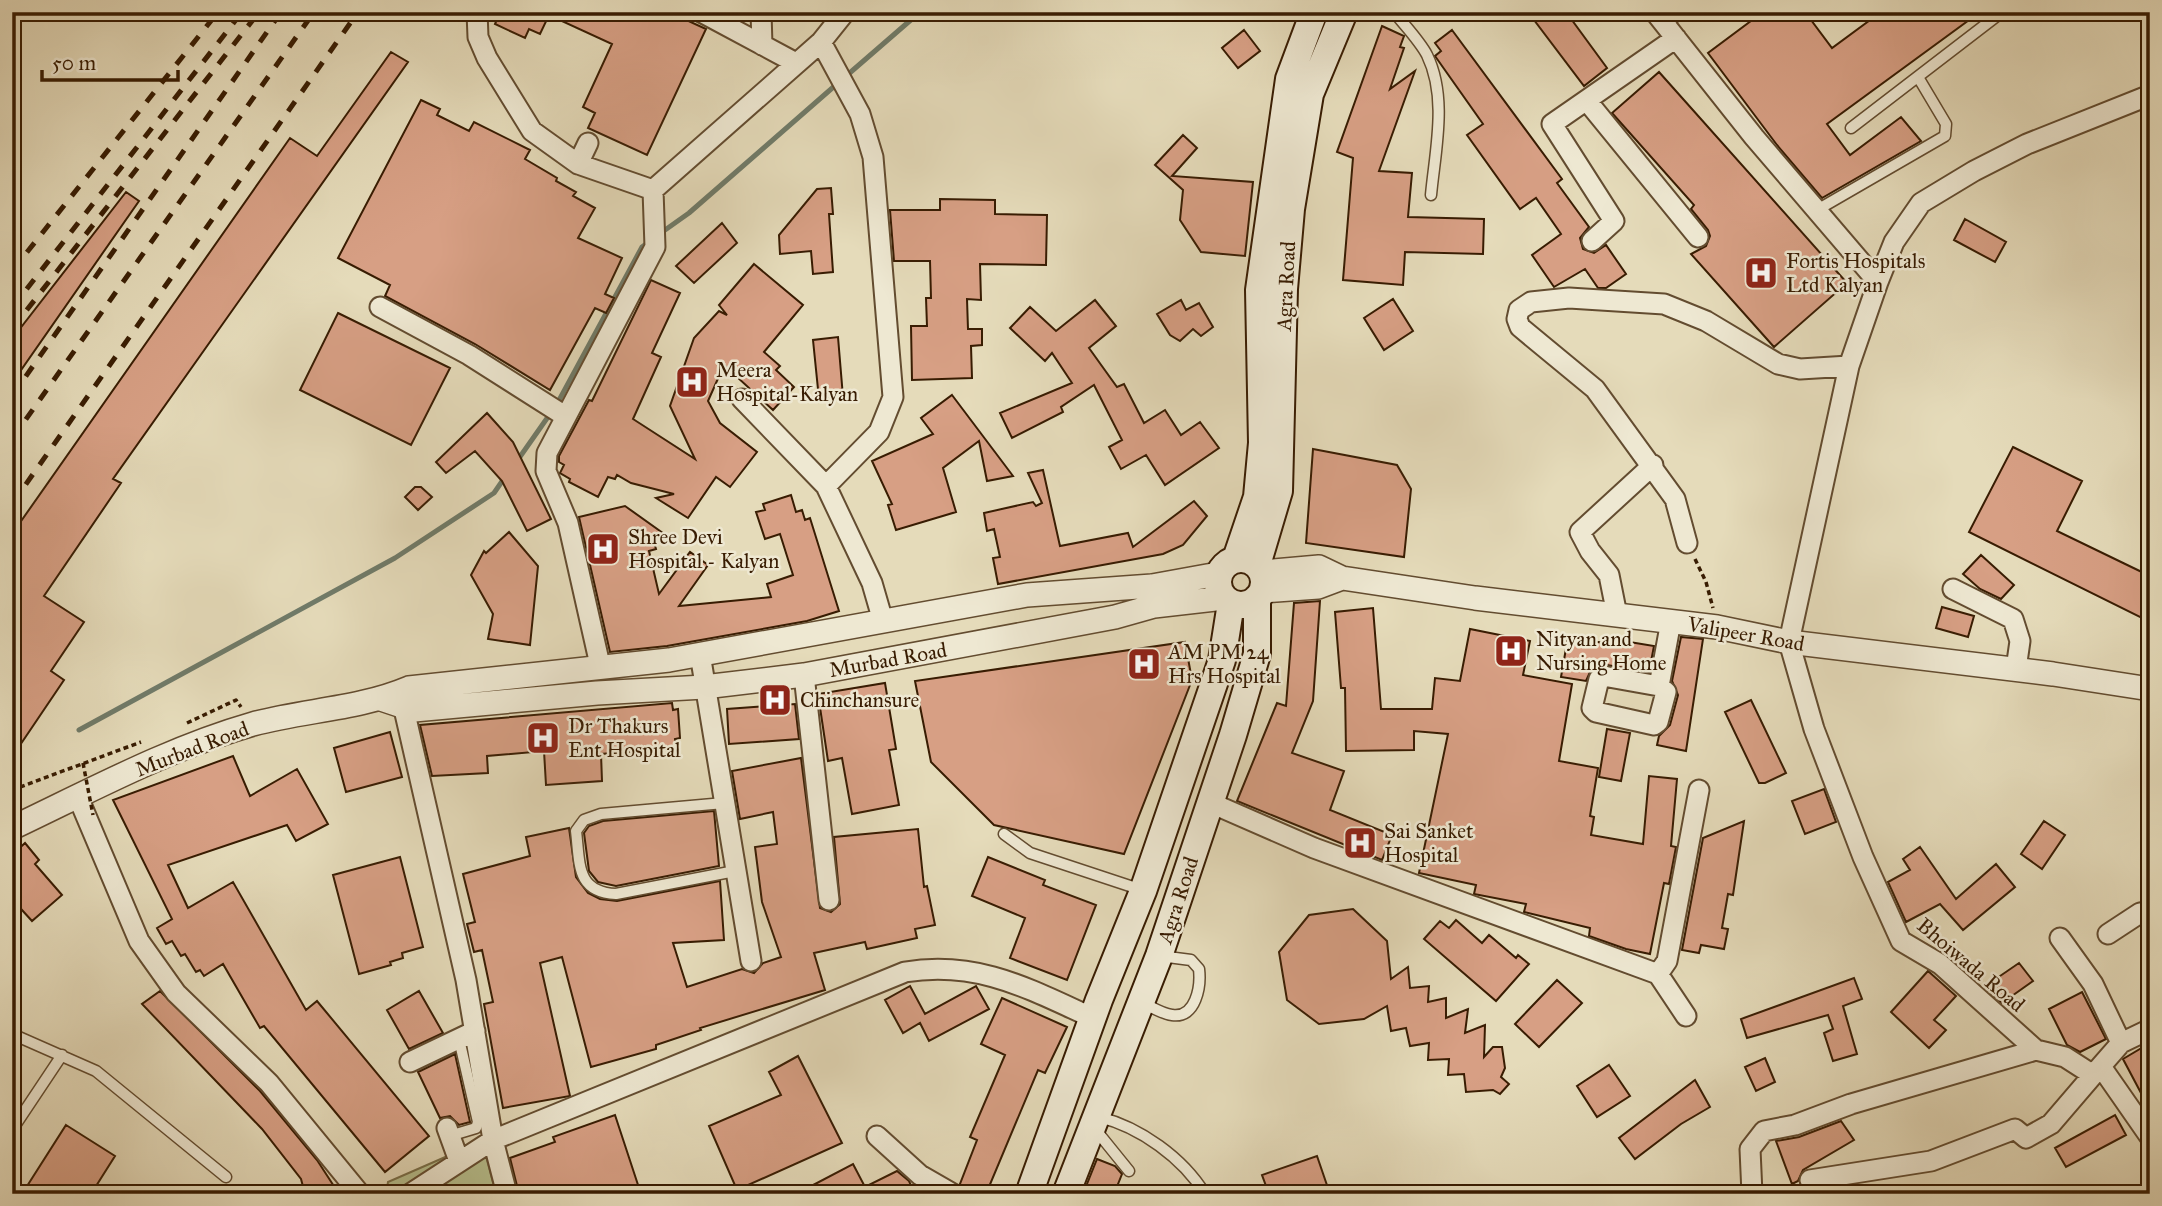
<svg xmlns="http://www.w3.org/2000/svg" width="2162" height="1206" font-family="'IM FELL Great Primer',serif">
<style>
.green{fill:#b7c08e;stroke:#786e48;stroke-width:2}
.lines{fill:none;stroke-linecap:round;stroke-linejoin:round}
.stream{stroke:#707b69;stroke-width:5}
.building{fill:#d79f84;stroke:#381c02;stroke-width:2}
.service-casing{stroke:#634c30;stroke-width:13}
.minor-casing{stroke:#634c30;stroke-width:23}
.tertiary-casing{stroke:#634c30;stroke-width:26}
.secondary-casing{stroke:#381c02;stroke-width:30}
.path{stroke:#381c02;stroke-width:3.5;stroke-dasharray:5 3.5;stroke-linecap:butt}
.service{stroke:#eee8d2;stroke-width:10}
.minor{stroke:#eee8d2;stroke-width:19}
.tertiary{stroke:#eee8d2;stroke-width:23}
.secondary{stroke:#eee8d2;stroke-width:26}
.rail{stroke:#381c02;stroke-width:5;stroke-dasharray:12 12;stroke-linecap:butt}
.path-bridge{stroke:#381c02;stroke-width:3.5;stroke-dasharray:5 3.5;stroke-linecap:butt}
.labels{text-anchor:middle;stroke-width:5;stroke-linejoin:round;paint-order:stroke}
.poi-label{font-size:21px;fill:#381c02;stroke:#eee8d2;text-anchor:start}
.street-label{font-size:21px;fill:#381c02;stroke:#eee8d2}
</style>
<rect width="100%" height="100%" fill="#e5dbba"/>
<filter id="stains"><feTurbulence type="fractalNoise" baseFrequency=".00286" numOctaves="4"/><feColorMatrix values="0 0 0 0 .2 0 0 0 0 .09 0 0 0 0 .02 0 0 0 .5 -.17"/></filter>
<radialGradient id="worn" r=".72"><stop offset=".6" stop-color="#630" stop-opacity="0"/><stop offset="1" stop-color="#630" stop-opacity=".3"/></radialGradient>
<!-- green -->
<path class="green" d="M482,1141L496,1194H386L388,1182Z"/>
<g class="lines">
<!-- stream -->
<path class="stream" d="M845,77L920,12
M658,235L689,213L838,83
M557,404L642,247L650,241
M517,461L550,414
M79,730L395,558L494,493L505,477"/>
</g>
<!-- building -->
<path class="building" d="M500,12H669L706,29L647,155L588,128L595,113L583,107L612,44L549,15L540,34L529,29L525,38L495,24Z
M1528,12H1566L1607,68L1584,86Z
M1763,12H1805L1832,48L1881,12H1980L1827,124L1850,155L1901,117L1921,141L1822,198L1777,145L1708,53Z
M1382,26L1404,36L1400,47L1404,48L1390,89L1415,71L1379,171L1412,173L1408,217L1484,219L1483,254L1405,252L1403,285L1343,280L1353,158L1337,152Z
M1244,30L1260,51L1238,68L1222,48Z
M1452,30L1562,179L1557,183L1589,227L1580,238L1583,249L1594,253L1606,245L1626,274L1606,288H1598L1585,269L1554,287L1532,255L1561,234L1536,198L1520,209L1467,135L1483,124L1435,56L1441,51L1435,43Z
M391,52L408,62L113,479L121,483L44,596L84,622L51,671L64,680L12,757V534L290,138L317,156Z
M1659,72L1847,283L1774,347L1691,254L1706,246L1710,236L1708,230L1691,209L1694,205L1612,113Z
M421,100L440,109L437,115L469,131L474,122L530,150L525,159L557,178L556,181L576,192L573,196L595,208L578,238L622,258L605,294L614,298L606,313L595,308L550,390L475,344L385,296L390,285L338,258Z
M1183,135L1197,148L1172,176L1253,182L1245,256L1201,252L1180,220L1183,190L1155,165Z
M831,188L833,214H829L833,272L813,274L811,251L780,254L779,235L817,189Z
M126,192L139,201L12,383V339Z
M940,199L995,200V214L1047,215L1046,265L980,264L981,300L967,299L968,329H982V345L971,346L972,378L912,380L911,326H927L926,298H931L930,261H894L890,210H940Z
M1965,219L2006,242L1995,262L1954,240Z
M722,223L737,243L694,283L676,266Z
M754,264L803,305L764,352L780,366L776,370L794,387L773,410L724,365L708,401L720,423L757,452L730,487L716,477L688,518L656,498L674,494L631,483L617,475L615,479L608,477L598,497L569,482L570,479L560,473L564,465L559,462V456L589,400L592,401L651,280L680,293L652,353L661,357L633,419L695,459L670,406L694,338L719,311L727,315L719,305Z
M1393,299L1413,331L1384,350L1364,318Z
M1095,300L1116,326L1089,348L1117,387L1124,384L1144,423L1165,410L1181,435L1200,422L1219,448L1165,485L1146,455L1121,469L1109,447L1122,440L1094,385L1061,407L1063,412L1012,438L1000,413L1072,383L1052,353L1045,361L1010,328L1030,307L1056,331Z
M1181,300L1186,310L1199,303L1213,327L1201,336L1193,329L1180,341L1170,335L1157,314Z
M338,313L450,368L411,445L300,390Z
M838,337L843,397L819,399L813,340Z
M952,395L1013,476L987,481L979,441L943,468L956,512L896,530L888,505L892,504L872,461L933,434L921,418Z
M487,413L513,442L551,519L527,531L502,481L475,451L446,473L436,462Z
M2013,447L2082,481L2057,531L2150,576V622L1969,532Z
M1313,449L1397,465L1411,489L1404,557L1306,543Z
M1043,470L1060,546L1128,533L1133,547L1194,501L1207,516L1183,545L1163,554L998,584L993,558L1000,557L994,529L987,531L984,513L1033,502L1036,506L1042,503L1028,473Z
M415,487H421L432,497L418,510L405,497Z
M791,495L796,512L802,510L805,520L810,518L839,611L807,621L667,646L610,652L579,517L625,506L667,536L653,539L656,549L649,551L659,594L690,552L708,565L679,606L771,597L767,584L793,575L780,534L765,539L756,512L765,510L763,504Z
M509,532L538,566L530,645L488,639L493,614L471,575L484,551L486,553Z
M1981,555L2014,585L2001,599L1980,589L1963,574Z
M1320,601L1313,701L1292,753L1344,771L1330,810L1392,835L1382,860L1237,801L1277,703L1286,706L1294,603Z
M1942,607L1974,616L1968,637L1936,628Z
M1373,608L1381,709H1432L1435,678L1460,681L1470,629L1530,641L1523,675L1572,684L1559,761L1598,768L1590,816L1594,817L1591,835L1643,844L1649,776L1677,779L1671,846L1676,847L1669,884L1664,883L1650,954L1626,949L1589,936L1590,928L1524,912L1526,904L1474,894L1476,885L1419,873L1448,734L1414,731V750L1346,751L1345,688H1341L1335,612Z
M1568,637L1610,644L1611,639L1654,646L1649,672L1601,664L1591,670L1586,681L1561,677Z
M1681,637L1703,639L1686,751L1657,745L1659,736L1670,725L1678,695L1672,681Z
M1185,642L1192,680L1124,854L994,825L931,762L915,681Z
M885,683L896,749L889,750L899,805L852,814L842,758L828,761L818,694Z
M1751,700L1786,773L1765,783H1759L1725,712Z
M672,703L673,710L678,709L680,738L675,739L676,748L601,754L602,781L546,785L544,751L487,756L488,773L432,776L420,725Z
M795,704L799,739L729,744L727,709Z
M1607,729L1630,733L1621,781L1599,777Z
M390,732L402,777L346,792L334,748Z
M233,756L250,796L297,769L328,824L296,841L287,825L168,865L188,908L233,882L306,1010L317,1001L429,1136L385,1172L264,1026L260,1028L223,964L204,976L200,970L196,972L185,954L181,956L172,941L166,944L157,928L172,919L113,800Z
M801,758L820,908L831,912L840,904L834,837L918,829L924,887L927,886L935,925L915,929L917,938L867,949L865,942L814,953L825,990L700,1028L701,1030L656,1045V1049L591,1067L562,957L540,963L570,1096L503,1108L484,1004L493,1002L482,950L474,952L467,924L475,922L463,874L530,856L526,837L569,828L576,877L588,893L600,899L617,901L720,881L724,940L673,943L687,987L742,969L754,973L763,963L781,957L762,902L755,847L777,844L773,812L740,819L732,771Z
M1824,789L1836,822L1805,834L1792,801Z
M714,811L719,866L616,886L598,882L589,871L584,833L589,826L603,821Z
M1744,821L1733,895L1728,894L1722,928L1728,929L1724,949L1701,945L1699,953L1682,950L1703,838Z
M2044,821L2065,835L2042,869L2021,854Z
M25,843L39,860L35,864L62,895L32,921L12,899V855Z
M1920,847L1956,899L1996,864L2015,887L1963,930L1940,904L1906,922L1888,882L1910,870L1903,859Z
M400,857L423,947L402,953L403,958L390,962L391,965L359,974L333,875Z
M988,857L1045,880L1043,885L1096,905L1067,980L1010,958L1025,918L972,896Z
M1353,909L1387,941L1391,979L1408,967L1410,988L1429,986L1428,1002L1446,998V1018L1468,1009L1465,1033L1485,1025L1484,1057L1493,1047H1502L1505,1068L1501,1077L1509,1084L1500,1094L1493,1090L1466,1092L1464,1074L1448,1075L1449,1059L1428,1060L1429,1043L1410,1046L1406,1028L1391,1031L1387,1006L1364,1019L1319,1024L1287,1000L1279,952L1309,915Z
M1456,920L1482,943L1489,935L1516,958L1518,955L1529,964L1496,1001L1424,939L1440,921L1449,928Z
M2019,963L2033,981L2002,1003L1984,987Z
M1928,971L1956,996L1934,1020L1946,1030L1929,1048L1891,1012Z
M1854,978L1862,999L1843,1006L1857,1054L1833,1061L1824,1033L1833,1029L1828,1015L1747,1038L1741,1019Z
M1557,980L1582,1003L1539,1047L1515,1024Z
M910,986L925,1014L976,986L989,1009L929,1041L920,1023L903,1033L885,1000Z
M160,991L260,1091L317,1160L339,1194H305L301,1179L262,1129L142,1004Z
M419,991L443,1033L409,1049L387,1010Z
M2082,992L2106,1039L2080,1052L2067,1045L2049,1009Z
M1002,998L1067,1027L1045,1073L1038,1070L986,1194H972L960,1184L977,1140L970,1137L1005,1055L981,1044Z
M2150,1043V1110L2123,1059Z
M455,1054L470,1122L459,1125L450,1116L440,1118L418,1072Z
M798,1056L842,1143L737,1190L709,1126L781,1095L769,1072Z
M1765,1058L1775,1082L1756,1091L1745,1067Z
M1609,1065L1630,1096L1597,1117L1577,1086Z
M1695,1080L1710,1107L1681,1124L1635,1159L1619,1138Z
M615,1115L641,1194H519L510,1158L555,1142L553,1137Z
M2115,1115L2126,1135L2066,1167L2055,1148Z
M1841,1121L1854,1140L1803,1170L1798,1181L1792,1184L1776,1141L1799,1137Z
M66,1125L115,1156L91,1194H22Z
M1317,1156L1330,1194H1269L1262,1175Z
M1097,1159L1115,1166L1122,1174L1114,1194H1083Z
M853,1164L865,1187L897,1171L909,1181L915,1194H796Z"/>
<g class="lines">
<defs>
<path id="service" d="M1394,12C1405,26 1419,40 1427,55C1448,98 1435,151 1431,195
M1843,12L1847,15L1860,12
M1665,24L1682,12
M1851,128L2002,12
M1817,210L1945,136L1946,124L1918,77
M724,803L601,814L584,820L576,831C580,864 576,892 616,894L735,871
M1004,834L1030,853L1142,890
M1141,1002C1150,1006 1162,1014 1172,1015C1196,1019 1201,986 1199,969L1191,960L1160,956
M12,1034L96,1071L226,1177
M1099,1117C1140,1127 1183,1158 1205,1194
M1095,1129L1129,1171
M12,1130L62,1055
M456,1134L476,1128L478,1122L459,1039"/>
<path id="minor" d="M477,12L478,37L487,58L532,131L578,164L653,190
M701,12L796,63
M761,12L762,45
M1655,12L1754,137L1878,282L1849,366L1789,642L1814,729L1863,857L1901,941L1940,964L2036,1050L2065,1057L2093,1075L2121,1043L2150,1029
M821,42L860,114L873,157L893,397L879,432L826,486
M1587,101L1698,237
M578,164L588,143
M653,190L821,42L845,12
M1592,241L1614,221L1552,124L1676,38
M1878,282L1894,242L1921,203L1974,171L2027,144L2150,95
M380,307L469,355L565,416
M742,399L826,486L872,583L883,621
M1687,543L1675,499L1595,389L1520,327L1517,319L1519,310L1531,302L1569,298L1664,304L1706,321L1778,364L1800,369L1849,366
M1953,589L2013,619L2020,641L2016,669
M1617,615L1609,575L1590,551L1580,532L1653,465
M700,654L751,961
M600,665L568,523L546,471L547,453L655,247L653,190
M804,675L829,900
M1659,686L1666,692L1658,722L1654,725L1596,712L1592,708L1599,679L1603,676L1659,686L1671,621
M401,696L466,980L493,1140L507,1194
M78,797L139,941L176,993L269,1083L360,1194
M1211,803L1314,848L1658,974L1686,1016
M2108,934L2140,913L2150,911
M2060,938L2093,984L2121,1043
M1658,974L1667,961L1699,790
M410,1062L475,1031
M2102,1068L2150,1137
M447,1128L459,1161
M877,1136L920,1175L953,1194
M1810,1180L1931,1161L2015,1129L2026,1138L2051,1124L2093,1075
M410,1194L493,1140L905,972C978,960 1029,989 1093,1018
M1752,1194L1750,1149L1764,1131L1795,1125L1851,1104L2036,1050"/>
<path id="tertiary" d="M1262,572L1319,567L1342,578L1475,598L1717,627L1789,642L2053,674L2150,689
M1262,591L1318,587L1342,578
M381,699L414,710L597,693L704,687L804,675L1115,617L1154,606L1224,598
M12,828C90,791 169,748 253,724C305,710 359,709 409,688L669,660L1027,595L1152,586L1218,574"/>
<path id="secondary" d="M1218 582a23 23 0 1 1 46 0a23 23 0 1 1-46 0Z
M1236,559L1257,497L1262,443L1259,290L1289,79L1314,12
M1257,565L1279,491L1284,289L1291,209L1310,94L1344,12
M1029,1194L1099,1000L1143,891L1222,660L1231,603
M1066,1194L1159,956L1233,735L1257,654V598"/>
</defs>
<!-- service casing -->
<use href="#service" class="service-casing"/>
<!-- minor casing -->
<use href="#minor" class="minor-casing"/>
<!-- tertiary casing -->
<use href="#tertiary" class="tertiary-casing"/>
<!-- secondary casing -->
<use href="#secondary" class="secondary-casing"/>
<!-- path -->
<path class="path" d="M1695,559L1706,582L1713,608
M187,723L236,700L241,707
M12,790L141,742"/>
<!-- service -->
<use href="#service" class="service"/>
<!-- minor -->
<use href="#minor" class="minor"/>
<!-- tertiary -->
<use href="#tertiary" class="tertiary"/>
<!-- secondary -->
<use href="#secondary" class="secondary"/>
<!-- rail -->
<path class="rail" d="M12,271L218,12
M12,308L242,12
M12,329L259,12
M12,396L281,12
M12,439L314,12
M12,504L358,12"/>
<!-- path-bridge -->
<path class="path-bridge" d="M83,763L93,815"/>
</g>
<!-- icons -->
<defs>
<symbol id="hospital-square" viewBox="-11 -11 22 22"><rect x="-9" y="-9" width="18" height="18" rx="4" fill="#8f2418" stroke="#eee8d2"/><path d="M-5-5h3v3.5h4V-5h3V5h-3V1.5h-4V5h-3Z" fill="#fff"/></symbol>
</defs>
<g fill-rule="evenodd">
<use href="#hospital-square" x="1742" y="254" width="38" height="38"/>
<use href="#hospital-square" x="673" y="363" width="38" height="38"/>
<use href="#hospital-square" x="584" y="530" width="38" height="38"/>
<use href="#hospital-square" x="1492" y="632" width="38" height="38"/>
<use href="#hospital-square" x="1125" y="645" width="38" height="38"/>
<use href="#hospital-square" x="756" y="681" width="38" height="38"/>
<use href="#hospital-square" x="524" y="719" width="38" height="38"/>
<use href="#hospital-square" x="1341" y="824" width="38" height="38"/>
</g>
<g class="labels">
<!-- poi labels -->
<g class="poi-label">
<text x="1786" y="268">Fortis Hospitals<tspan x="1786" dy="24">Ltd Kalyan</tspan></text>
<text x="716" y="377">Meera<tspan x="716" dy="24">Hospital-Kalyan</tspan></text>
<text x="628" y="544">Shree Devi<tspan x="628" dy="24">Hospital - Kalyan</tspan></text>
<text x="1536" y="646">Nityan and<tspan x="1536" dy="24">Nursing Home</tspan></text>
<text x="1168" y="659">AM PM 24<tspan x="1168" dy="24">Hrs Hospital</tspan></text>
<text x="800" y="707">Chinchansure</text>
<text x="568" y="733">Dr Thakurs<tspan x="568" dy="24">Ent Hospital</tspan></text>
<text x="1384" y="838">Sai Sanket<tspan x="1384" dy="24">Hospital</tspan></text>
</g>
<!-- street labels -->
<g class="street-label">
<text transform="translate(1286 286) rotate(-87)" y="7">Agra Road</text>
<text transform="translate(1746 634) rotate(10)" y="7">Valipeer Road</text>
<text transform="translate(888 660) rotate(-10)" y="7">Murbad Road</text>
<text transform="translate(192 749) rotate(-21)" y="7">Murbad Road</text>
<text transform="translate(1178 900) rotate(-72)" y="7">Agra Road</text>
<text transform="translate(1971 965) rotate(40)" y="7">Bhoiwada Road</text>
</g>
</g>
<!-- margin -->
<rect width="2162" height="1206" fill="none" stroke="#e5dbba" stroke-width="42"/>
<rect x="14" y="14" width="2134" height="1178" fill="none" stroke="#381c02" stroke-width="3.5"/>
<rect x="21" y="21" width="2120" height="1164" fill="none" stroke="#381c02" stroke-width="2"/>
<!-- scale -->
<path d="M42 70v10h136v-10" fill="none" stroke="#381c02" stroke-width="3.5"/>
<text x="52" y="70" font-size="21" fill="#381c02" stroke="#eee8d2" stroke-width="5" paint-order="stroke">50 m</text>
<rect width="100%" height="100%" filter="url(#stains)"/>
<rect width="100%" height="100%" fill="url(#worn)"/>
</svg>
